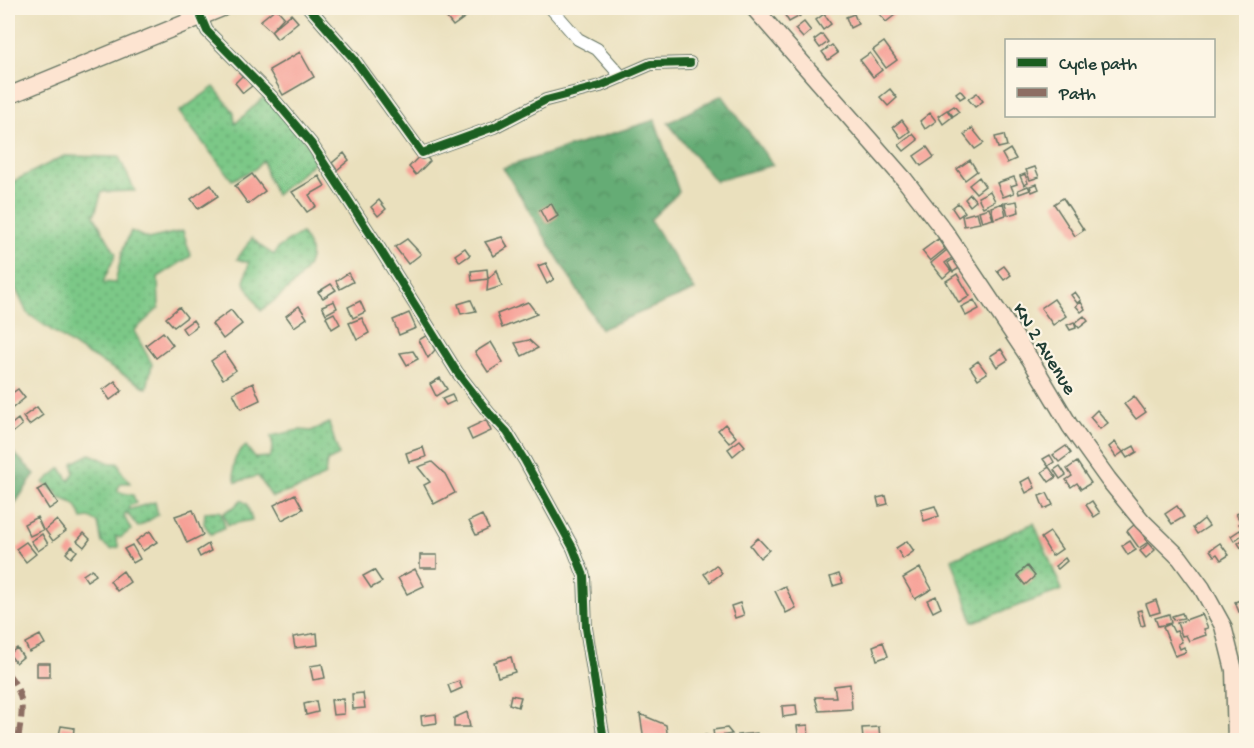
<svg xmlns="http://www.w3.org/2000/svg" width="1254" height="748" font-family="'Gochi Hand',sans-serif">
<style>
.grass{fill:url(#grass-dots);stroke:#4e825e;stroke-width:1.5}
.forest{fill:url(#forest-crowns);stroke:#427454;stroke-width:1.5}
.building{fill:#f69f95}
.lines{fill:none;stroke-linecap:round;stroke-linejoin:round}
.street-casing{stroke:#667664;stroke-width:14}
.secondary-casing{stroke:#667664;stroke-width:19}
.street{stroke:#fff;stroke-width:12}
.secondary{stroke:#fde4d1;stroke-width:16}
.quiet{stroke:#8d6e63;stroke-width:6;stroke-dasharray:12 6;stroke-linecap:butt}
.cycleway-casing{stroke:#fcf5e5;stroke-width:11}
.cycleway{stroke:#1b5e20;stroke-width:8}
.labels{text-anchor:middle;stroke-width:4.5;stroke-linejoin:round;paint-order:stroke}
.street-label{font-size:20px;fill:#1f3d34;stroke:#fcf5e5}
</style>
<defs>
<pattern id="grass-dots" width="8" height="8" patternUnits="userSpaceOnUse" patternTransform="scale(1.5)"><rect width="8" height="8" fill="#7cc887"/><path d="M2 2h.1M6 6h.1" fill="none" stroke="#65a46f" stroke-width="1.8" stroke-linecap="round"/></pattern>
<pattern id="forest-crowns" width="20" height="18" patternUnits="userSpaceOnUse" patternTransform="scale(1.5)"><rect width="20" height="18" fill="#65ac74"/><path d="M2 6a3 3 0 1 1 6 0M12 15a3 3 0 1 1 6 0" fill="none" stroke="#538d60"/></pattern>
</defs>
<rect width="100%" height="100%" fill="#fcf5e5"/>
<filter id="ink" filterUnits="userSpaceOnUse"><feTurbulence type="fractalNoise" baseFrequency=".0167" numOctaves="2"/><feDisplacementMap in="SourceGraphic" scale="12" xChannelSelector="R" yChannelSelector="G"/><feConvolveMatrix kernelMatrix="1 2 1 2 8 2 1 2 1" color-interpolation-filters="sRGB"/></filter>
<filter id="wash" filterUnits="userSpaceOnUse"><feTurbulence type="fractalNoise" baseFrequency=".008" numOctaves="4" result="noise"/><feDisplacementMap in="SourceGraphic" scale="24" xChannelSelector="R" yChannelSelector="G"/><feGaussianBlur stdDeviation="1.35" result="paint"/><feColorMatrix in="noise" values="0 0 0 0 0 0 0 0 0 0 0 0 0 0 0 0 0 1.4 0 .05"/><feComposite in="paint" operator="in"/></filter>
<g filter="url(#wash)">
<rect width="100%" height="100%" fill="#eae0bd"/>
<!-- grass -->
<path class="grass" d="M214,87L234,112L235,124L266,95L308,144L315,162L276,195L266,173L263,160L255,169L232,180L179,112Z
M64,156L119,157L135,191L102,192L94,216L116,254L103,282L115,283L123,249L131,231L148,239L183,231L191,256L158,277L159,308L134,331L152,364L147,388L80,350L27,313L8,272V184Z
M301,233C304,238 309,245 310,250C315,273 277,298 261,311L244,282L249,263L237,259L252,238L263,248L274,255L278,248Z
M329,423L339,455L327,461L325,475L309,485L272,497L258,476L236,482C231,466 233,456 246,446L255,458L270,457L273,447L271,436L299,430L311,431Z
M90,454L110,463H119L121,471L130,483H121L118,489V492L133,495L136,503L129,506L128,510L155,502L158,515L138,527L126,512L124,516L131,530L120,538L115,536L119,547L111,549L102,543L98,523L90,518L82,519C76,503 76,503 59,498L56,492L43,483L61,468L69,481L74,473L73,463Z
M241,500L247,504L252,520L228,525L223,513L234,507Z
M219,511L221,512L225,527L211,534L204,524L205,512Z
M1034,523L1062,590L973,622L952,559Z"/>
<!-- forest -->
<path class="forest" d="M722,95L773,165L715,181L668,123Z
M655,120L679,192L650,220L695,290L601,329L503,168Z
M8,447L35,474L8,514Z"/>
<g id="blocks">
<!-- building -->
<path class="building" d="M276,8L284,17L271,31L260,21Z
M439,8H467L471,13L453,26Z
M792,8H795L800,16L789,22L783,12Z
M874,8H889L895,15L886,22Z
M291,14L298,22L277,39L271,31Z
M824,14L831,24L823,30L816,20Z
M854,14L858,24L850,28L846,17Z
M804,22L811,31L803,38L795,29Z
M822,34L828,42L820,48L814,40Z
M884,42L897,60L886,68L873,50Z
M832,45L838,53L828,60L822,52Z
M300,52L314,77L283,95L269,70Z
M870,53L882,70L873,77L860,60Z
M243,75L252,86L243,93L235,83Z
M890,89L897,98L888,106L880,97Z
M960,90L965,96L960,99L956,93Z
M977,93L983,101L975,107L968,99Z
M954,106L959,112L953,116L948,110Z
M947,110L952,117L943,124L938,116Z
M930,113L936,121L925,129L920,121Z
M902,120L910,131L901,138L893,127Z
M972,128L984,143L975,149L964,135Z
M913,134L918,140L904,151L899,145Z
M1004,135L1007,146L998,148L995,137Z
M927,147L934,157L921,166L914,156Z
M1010,149L1016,159L1007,163L1002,154Z
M344,153L349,160L337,170L332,163Z
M422,153L430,161L416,175L409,167Z
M970,160L977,171L965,180L957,169Z
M1035,167L1039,177L1030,180L1026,170Z
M252,174L265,191L248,204L235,186Z
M1025,174L1028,183L1024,185L1020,176Z
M319,176L325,186L309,195L316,206L307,212L292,192Z
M979,177L985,186L976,193L969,185Z
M1014,177L1017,184L1011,186L1014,193L1003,197L997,183Z
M1037,184L1039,189L1032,192L1030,186Z
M211,185L218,196L198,209L191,199Z
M1028,186L1030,190L1019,194L1018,190Z
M990,191L995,201L983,207L978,197Z
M970,194L976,201L970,206L965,199Z
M1063,198L1084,230L1075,236L1054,204Z
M379,200L386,209L378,216L371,207Z
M1017,201L1019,212L1008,215L1005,203Z
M551,203L558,216L547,223L540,210Z
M958,203L965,212L958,217L952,208Z
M1003,203L1006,215L994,219L991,207Z
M989,208L993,219L982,222L979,211Z
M977,212L980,223L964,226L962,216Z
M502,237L508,247L494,256L485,242Z
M407,239L421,254L408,264L395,247Z
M938,239L945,249L930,261L922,251Z
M465,248L470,255L460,262L455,255Z
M947,250L953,257L945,263L951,271L943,278L931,263Z
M955,258L961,267L953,272L948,263Z
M546,263L554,279L547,284L538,266Z
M1004,266L1011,275L1004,280L997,271Z
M487,269L488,279L472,281L471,271Z
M497,270L502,286L487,291L488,279Z
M348,273L353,282L340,289L336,281Z
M957,274L970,296L959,303L946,281Z
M331,284L336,290L323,298L318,292Z
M1075,292L1081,300L1077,303L1071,295Z
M1054,299L1066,316L1053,325L1041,308Z
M471,300L476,311L461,314L458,304Z
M974,300L979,309L966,316L961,307Z
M334,301L337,308L326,314L322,306Z
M360,301L365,312L353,318L348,307Z
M528,302L537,314L502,328L497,314Z
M1081,302L1085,309L1081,312L1076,306Z
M299,306L307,318L294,327L286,316Z
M179,307L187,317L174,327L166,318Z
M231,310L242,324L223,339L212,324Z
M334,313L340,324L332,329L326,317Z
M409,313L416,328L399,335L393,320Z
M1084,316L1088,321L1079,328L1075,323Z
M362,318L369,333L357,340L349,323Z
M193,320L197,326L186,334L182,328Z
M1074,322L1076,328L1070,330L1067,325Z
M163,332L173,345L156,358L146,345Z
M427,335L435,350L428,358L419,340Z
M529,340L538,348L522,356L515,343Z
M491,342L503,362L488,372L475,352Z
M1001,349L1008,360L997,367L990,356Z
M413,351L418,359L407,365L400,353Z
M224,352L236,370L223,379L211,361Z
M978,361L987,373L978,379L970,367Z
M440,378L447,389L436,396L430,384Z
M115,381L122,391L110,400L103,390Z
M253,383L260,400L241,409L233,393Z
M18,389L25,398L10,410L8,406V396Z
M452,395L455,401L446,405L442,399Z
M1134,396L1146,412L1136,419L1124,404Z
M37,407L43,415L29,425L23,417Z
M1097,410L1108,423L1100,429L1090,417Z
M18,419L22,425L11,434L8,427Z
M486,420L491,431L472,440L467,429Z
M725,424L736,437L729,443L718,430Z
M740,440L745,446L733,456L728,449Z
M1115,442L1123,452L1116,457L1109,447Z
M1066,446L1071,453L1059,462L1053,455Z
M1134,446L1137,452L1127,458L1123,452Z
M423,447L426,457L409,462L406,453Z
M1050,455L1054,462L1048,466L1043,459Z
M432,462L445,474L455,493L434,504L424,485L430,482L418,467Z
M1077,462L1091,483L1081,489L1077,483L1071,487L1066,480L1072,476L1067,469Z
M1060,466L1066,475L1060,479L1054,470Z
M1049,467L1056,477L1049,482L1042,472Z
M1030,477L1035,488L1026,493L1021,482Z
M46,485L58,503L49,509L37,490Z
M1047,493L1053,505L1044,509L1039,496Z
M295,494L303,509L282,520L274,505Z
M886,496L888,504L879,506L877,498Z
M1092,501L1100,513L1094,517L1086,505Z
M935,506L939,516L924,521L921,510Z
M1177,506L1184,517L1172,524L1165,514Z
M193,510L203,535L187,543L175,516Z
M1241,512L1244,519L1240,521L1236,514Z
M482,515L489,529L476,535L469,521Z
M37,517L43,530L30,536L24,524Z
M1204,519L1209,526L1197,534L1193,528Z
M57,520L66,531L53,541L45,530Z
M1246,520V527L1243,529L1239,524Z
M1135,524L1148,542L1139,548L1127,531Z
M1240,530L1243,534L1234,541L1231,536Z
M150,531L157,542L143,551L136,541Z
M1050,532L1062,549L1052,556L1041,538Z
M84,533L90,539L84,547L77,541Z
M42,534L48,544L38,551L31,541Z
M758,538L769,550L760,558L750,545Z
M1244,539L1246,545L1241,548L1238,543Z
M907,541L914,551L903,559L896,548Z
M1130,541L1136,550L1128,555L1122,546Z
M26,542L36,554L26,562L16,549Z
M1149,543L1155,550L1146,558L1140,551Z
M1220,543L1229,555L1221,560L1217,554L1214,556L1210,550Z
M208,544L211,551L200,557L197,551Z
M132,545L140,559L133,563L124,549Z
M72,546L77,551L71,558L66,553Z
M420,555H437V568H420Z
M1065,558L1067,561L1058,569L1055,566Z
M716,565L722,573L710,582L704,574Z
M1027,566L1035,576L1025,585L1017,575Z
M920,568L932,589L915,599L903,578Z
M92,569L96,575L87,581L83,575Z
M415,569L424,586L407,594L398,578Z
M374,570L382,582L371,588L363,576Z
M123,571L130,582L117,591L110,581Z
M839,574L843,583L833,586L830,577Z
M785,586L796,608L786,613L775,591Z
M936,596L941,608L933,612L927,600Z
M1156,600L1160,612L1150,615L1146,604Z
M1240,600L1244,610L1239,612L1235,602Z
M740,603L744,615L735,618L731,606Z
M1141,610L1145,625L1141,626L1137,611Z
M1182,613L1184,618L1173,620L1172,616Z
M1169,614L1171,623L1158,626L1155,618Z
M1202,614L1208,628L1204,629L1206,635L1189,641L1186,635L1182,636L1177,623Z
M1170,624L1174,632L1177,631L1182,642L1178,644L1180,649L1184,647L1186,652L1175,656L1163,627Z
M317,633L318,645L295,648L293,637Z
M40,635L45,644L29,652L25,643Z
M883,642L888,656L877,660L873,646Z
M17,648L23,657L16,663L9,654Z
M511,657L515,672L498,677L494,662Z
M37,663H50V677H37Z
M322,664L325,678L313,680L310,666Z
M459,681L462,688L451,693L448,685Z
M850,684L852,709L819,711L815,697H836L834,686Z
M363,693L365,708L353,709L352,694Z
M511,695L521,697L518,707L509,704Z
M343,699L344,714L333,715L331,700Z
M316,701L318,712L306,715L304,704Z
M796,705L797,715L783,717L782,706Z
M467,712L470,727H454V718Z
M436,714L437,723L422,725L421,716Z
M640,714L666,725L668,740H644Z
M808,725L809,740H799L797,726Z
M61,726L74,728L73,738L59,735Z
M879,727L880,740H863L862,728Z
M727,728L732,734L714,737L713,730Z
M757,733L758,740H739L738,735Z
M705,735L719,738V740H703Z"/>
</g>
</g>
<g filter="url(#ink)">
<use href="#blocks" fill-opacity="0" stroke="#667664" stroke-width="1.5"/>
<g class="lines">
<defs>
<path id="street" d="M309,8L354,59L422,153L494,127L546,100L600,86L651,64L690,63
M551,8L578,39L597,49L622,77
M201,17L207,31L272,97L311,143L380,249L457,372L489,413L507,432L525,461L573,548L584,576L586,628L604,740"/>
<path id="secondary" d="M754,8L904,179L945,232L1030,359L1070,426L1108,479L1142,521L1180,558L1202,588L1223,626L1234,670L1236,740
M8,96L222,8"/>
</defs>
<!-- street casing -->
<use href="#street" class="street-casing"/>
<!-- secondary casing -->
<use href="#secondary" class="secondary-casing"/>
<!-- street -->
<use href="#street" class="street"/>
<!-- secondary -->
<use href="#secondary" class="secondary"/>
<!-- quiet -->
<path class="quiet" d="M8,674C27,697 22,713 18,740"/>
<defs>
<path id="cycleway" d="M309,8L354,59L422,153L494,127L546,100L600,86L651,64L690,63
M201,17L207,31L272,97L311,143L380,249L457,372L489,413L507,432L525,461L573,548L584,576L586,628L604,740"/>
</defs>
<!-- cycleway casing -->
<use href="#cycleway" class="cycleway-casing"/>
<!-- cycleway -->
<use href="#cycleway" class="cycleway"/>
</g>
</g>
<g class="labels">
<!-- street labels -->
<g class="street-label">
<text transform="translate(1046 348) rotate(58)" y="7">KN 2 Avenue</text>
</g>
</g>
<!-- margin -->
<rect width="1254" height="748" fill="none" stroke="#fcf5e5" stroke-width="30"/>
<!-- legend -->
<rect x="1005" y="39" width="210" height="78" fill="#fcf5e5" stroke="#a4ab9e" stroke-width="1.5"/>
<rect x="1017" y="58" width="30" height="9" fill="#1b5e20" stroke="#a4ab9e" stroke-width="1.5"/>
<text x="1059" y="69" font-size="18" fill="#1f3d34">Cycle path</text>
<rect x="1017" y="88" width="30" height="9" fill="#8d6e63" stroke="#a4ab9e" stroke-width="1.5"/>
<text x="1059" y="99" font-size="18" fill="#1f3d34">Path</text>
</svg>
